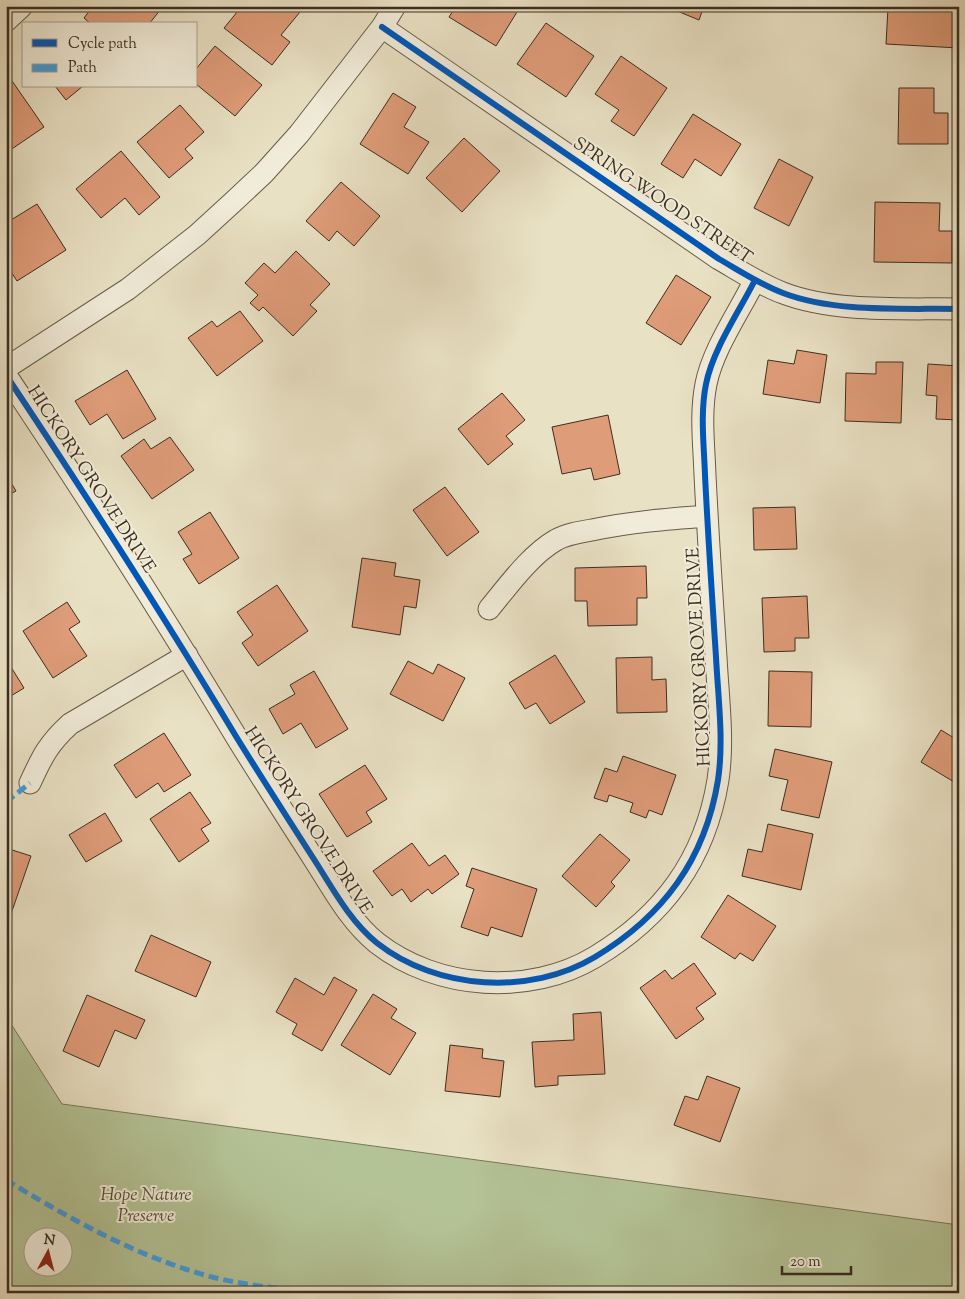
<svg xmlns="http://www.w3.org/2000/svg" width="965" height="1299" font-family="'Sorts Mill Goudy',serif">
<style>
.green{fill:#b4c396;stroke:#78785b;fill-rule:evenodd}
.building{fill:#df9c79;stroke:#3b2e20}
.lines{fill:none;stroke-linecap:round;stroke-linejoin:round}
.minor-casing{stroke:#665b49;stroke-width:23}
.minor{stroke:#f1ecd9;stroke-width:21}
.quiet{stroke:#3f9de0;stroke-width:5;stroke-dasharray:10 5;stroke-linecap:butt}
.cycleway-casing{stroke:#f1ecd9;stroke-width:9}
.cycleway{stroke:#0057b8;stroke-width:6}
.labels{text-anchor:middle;stroke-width:4;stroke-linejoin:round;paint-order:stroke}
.street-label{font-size:18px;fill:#3b2e20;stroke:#f1ecd9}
.park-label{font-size:18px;font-style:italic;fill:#534c38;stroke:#f1ecd9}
</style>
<rect width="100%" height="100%" fill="#e9e1c4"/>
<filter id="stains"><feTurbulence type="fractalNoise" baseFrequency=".004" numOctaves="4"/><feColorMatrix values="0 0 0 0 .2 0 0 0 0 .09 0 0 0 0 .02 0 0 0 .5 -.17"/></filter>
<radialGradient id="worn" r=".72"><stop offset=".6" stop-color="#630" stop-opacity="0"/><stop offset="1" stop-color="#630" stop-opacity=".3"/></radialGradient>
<!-- green -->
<path class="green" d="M6,1016L62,1104L959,1225V1293H6ZM32,1236H62V1266H32Z"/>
<!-- building -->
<path class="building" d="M93,6H157L161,9L149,24H91L84,18Z
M242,6H293L300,12L281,35L290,42L272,65L224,28Z
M456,6H507L517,12L496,46L449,17Z
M665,6H704L699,20Z
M903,6H959V48L886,44L888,8L903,9Z
M546,23L594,56L566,97L517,64Z
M215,46L262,85L235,116L196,84V69Z
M621,56L667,88L634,136L611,121L619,110L595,94Z
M10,78L44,127L6,153V80Z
M55,86H83L66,100Z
M899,88H934V113H948V144H898Z
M393,93L416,107L404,127L429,142L408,174L360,144Z
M180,105L204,132L185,149L193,158L169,178L137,142Z
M693,114L741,144L721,176L695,159L683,178L661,164Z
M464,138L500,171L462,212L426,178Z
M121,151L160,197L139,215L125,198L101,218L76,189Z
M779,159L813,177L789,226L754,208Z
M341,182L380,216L354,246L337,231L329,241L306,221Z
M875,202L940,203L939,231H952V263L874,262Z
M37,204L66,250L17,281L6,264V223Z
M296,251L330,284L310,305L317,311L293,336L263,307L259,311L250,303L258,295L245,283L264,263L275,273Z
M676,275L711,297L681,345L646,323Z
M240,311L263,341L217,376L188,338L212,321L217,327Z
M797,350L827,355L820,403L763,394L768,360L794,364Z
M876,362H903L901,423L845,421L846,373L876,374Z
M928,364L959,366V420L936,419L937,396L926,395Z
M127,370L156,419L123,439L107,414L90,425L75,401Z
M502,393L525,420L506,436L513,444L488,465L458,429Z
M608,415L620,474L594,480L591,468L562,474L552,427Z
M170,437L194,470L152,499L121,456L144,439L151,449Z
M6,474L16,491L6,496Z
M445,487L479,532L447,556L413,510Z
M795,507L797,549L754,550L753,508Z
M210,512L239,558L199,584L183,559L192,554L178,532Z
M362,558L396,563L394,576L420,580L416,608L404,606L400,635L352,627Z
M646,566L647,598H637V625L588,626L587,601H575V568Z
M277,585L308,631L258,666L242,643L253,635L237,612Z
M807,596L809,638H795V651L764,652L762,598Z
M67,602L80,622L69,629L87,656L53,678L23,631Z
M555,655L585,702L550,724L536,703L525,709L509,683Z
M652,657V680L666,679L667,712L617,713L616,658Z
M6,659L24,688L6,699Z
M408,661L433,674L438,664L465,678L443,721L390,694Z
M314,671L348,729L316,748L301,723L283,734L269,709L295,694L290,685Z
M769,671L812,672L811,727L768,726Z
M941,730L959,741V785L921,762Z
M164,733L191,775L164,792L158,783L136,798L114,765Z
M775,749L832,762L819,818L781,810L788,780L769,776Z
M623,756L676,775L662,815L649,810L646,818L630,812L633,803L609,795L607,802L594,798L605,768L617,772Z
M365,765L387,799L366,812L372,822L347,837L319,794Z
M190,792L211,823L201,829L209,841L179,862L150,819Z
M105,813L122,841L86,862L69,835Z
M768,824L813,834L801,890L742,876L748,849L762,852Z
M600,834L630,860L611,882L615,886L596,907L562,876Z
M412,843L429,866L445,855L459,874L432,894L428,889L411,902L402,889L392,896L373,871Z
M6,848L31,856L11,914L6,913Z
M472,868L537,889L522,937L491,927L488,936L461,927L474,889L466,886Z
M728,895L776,926L753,961L740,953L735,959L701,937Z
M151,935L211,962L196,997L135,971Z
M694,963L716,994L696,1008L704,1019L676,1039L640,988L665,970L672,979Z
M334,977L357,990L322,1051L292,1034L297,1024L276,1012L295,978L324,995Z
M373,994L397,1009L391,1018L416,1033L390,1075L341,1045Z
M87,995L145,1020L136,1039L115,1030L99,1067L63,1051Z
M601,1012L605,1074L558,1076V1085L535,1087L532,1042L574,1040L573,1014Z
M450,1045L483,1049L482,1058L504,1061L500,1097L445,1091Z
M707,1076L740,1088L720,1142L674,1125L685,1096L698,1100Z"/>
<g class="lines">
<defs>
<path id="minor" d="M6,21L22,6
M382,27L719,259C740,271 761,285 783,293C835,313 904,308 959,309
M6,368L128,289L197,235L232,203L264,173L299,134L382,27L395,6
M6,375C86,495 163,615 237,738C263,780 290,822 317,864C334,891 351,922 377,943C437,990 530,996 595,957C663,916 705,860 718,780C724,740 718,697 716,657C712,596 708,536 705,475C704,445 700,414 706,384C713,349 739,312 755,280
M489,609C508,586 530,555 556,540C567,534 580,532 592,530C630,522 668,519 707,516
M30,783C42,757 48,744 70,724L187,655"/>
</defs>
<!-- minor casing -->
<use href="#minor" class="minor-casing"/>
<!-- minor -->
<use href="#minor" class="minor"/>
<!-- quiet -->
<path class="quiet" d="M6,802L30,783
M6,1180C72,1220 141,1259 216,1278C254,1287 292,1290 330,1293"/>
<defs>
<path id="cycleway" d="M382,27L719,259C740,271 761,285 783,293C835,313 904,308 959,309
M6,375C86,495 163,615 237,738C263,780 290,822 317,864C334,891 351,922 377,943C437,990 530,996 595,957C663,916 705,860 718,780C724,740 718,697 716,657C712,596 708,536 705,475C704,445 700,414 706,384C713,349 739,312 755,280"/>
</defs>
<!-- cycleway casing -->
<use href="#cycleway" class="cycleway-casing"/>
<!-- cycleway -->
<use href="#cycleway" class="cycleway"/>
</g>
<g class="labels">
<!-- street labels -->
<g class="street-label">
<text transform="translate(663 200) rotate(34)" y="6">SPRING WOOD STREET</text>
<text transform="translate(92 479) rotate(57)" y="6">HICKORY GROVE DRIVE</text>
<text transform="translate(698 657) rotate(-93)" y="6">HICKORY GROVE DRIVE</text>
<text transform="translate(309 820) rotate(57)" y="6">HICKORY GROVE DRIVE</text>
</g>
<!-- park labels -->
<g class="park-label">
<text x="146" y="1200">Hope Nature<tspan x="146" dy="21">Preserve</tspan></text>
</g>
</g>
<!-- margin -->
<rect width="965" height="1299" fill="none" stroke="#e9e1c4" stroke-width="25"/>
<rect x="8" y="8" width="950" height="1284" fill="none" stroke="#3b2e20" stroke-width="2.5"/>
<rect x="12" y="12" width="940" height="1274" fill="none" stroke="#3b2e20"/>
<!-- legend -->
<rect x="22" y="22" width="175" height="65" fill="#f1ecd9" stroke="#a8a08f"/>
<rect x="32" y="39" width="25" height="8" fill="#0057b8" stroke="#a8a08f"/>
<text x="68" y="48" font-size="15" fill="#3b2e20">Cycle path</text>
<rect x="32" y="64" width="25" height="8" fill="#3f9de0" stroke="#a8a08f"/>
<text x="68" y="72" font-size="15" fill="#3b2e20">Path</text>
<!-- north arrow -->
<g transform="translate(48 1252) rotate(7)"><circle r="24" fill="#f1ecd9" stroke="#a8a08f"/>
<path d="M0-4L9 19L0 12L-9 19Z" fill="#8f2418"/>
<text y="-8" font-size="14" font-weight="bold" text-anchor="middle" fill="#3b2e20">N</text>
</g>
<!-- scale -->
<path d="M782 1266v8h69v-8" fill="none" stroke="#3b2e20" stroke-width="2.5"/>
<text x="790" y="1266" font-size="15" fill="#3b2e20" stroke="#f1ecd9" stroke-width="4" paint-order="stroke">20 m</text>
<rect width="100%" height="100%" filter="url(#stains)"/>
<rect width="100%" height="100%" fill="url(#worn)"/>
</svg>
